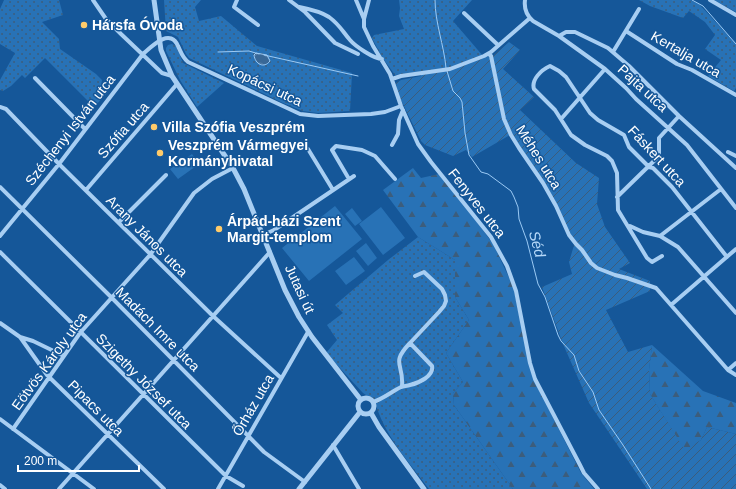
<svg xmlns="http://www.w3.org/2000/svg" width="736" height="489" font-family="Arial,sans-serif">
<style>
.grass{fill:url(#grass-dots)}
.forest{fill:url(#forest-firs)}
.garden{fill:url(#garden-furrows)}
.pitch{fill:#2872b6}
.water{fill:url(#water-waves);stroke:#9bcaf5}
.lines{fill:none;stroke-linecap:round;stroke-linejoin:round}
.stream{stroke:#9bcaf5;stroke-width:1}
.minor{stroke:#a8cef2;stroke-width:4}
.tertiary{stroke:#a8cef2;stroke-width:5}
.poi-dot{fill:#ffcb6a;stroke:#155799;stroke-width:1.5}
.labels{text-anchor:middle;stroke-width:3;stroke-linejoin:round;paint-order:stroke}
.poi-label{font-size:14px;font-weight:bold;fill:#fff;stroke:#155799;text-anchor:start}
.street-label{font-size:14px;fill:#fff;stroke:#155799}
.water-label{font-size:15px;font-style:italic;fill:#b5d8f9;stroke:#155799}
</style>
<defs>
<pattern id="grass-dots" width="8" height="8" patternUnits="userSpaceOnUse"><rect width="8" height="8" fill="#2872b6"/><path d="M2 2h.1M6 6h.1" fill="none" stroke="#3c5d7c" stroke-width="1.8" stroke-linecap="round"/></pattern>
<pattern id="forest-firs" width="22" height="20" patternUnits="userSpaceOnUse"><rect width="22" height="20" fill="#2872b6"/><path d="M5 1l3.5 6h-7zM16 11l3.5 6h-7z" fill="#3c5d7c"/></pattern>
<pattern id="garden-furrows" width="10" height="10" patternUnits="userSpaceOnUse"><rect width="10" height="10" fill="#2872b6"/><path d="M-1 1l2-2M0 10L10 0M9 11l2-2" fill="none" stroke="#3c5d7c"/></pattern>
<pattern id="water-waves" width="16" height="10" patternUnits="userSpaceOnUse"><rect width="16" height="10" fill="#396897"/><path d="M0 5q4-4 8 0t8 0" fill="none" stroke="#577fa7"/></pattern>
</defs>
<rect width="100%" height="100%" fill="#155799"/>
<!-- grass -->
<path class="grass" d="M4,0H59L63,15L42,22L59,39L60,49L96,74L102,80L101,86L108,92L94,107L45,58L25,78L22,75L11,86L3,91L0,90V80L15,53L0,44V9Z
M164,0H201L195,7L199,21L221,16L257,46L352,73L350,111L318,113L303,111L283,103L189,58L186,54L178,37L166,31Z
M399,0H472L453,21L483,56L449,68L395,75L382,57L372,38L374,35L404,29L399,16L400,8Z
M639,0H690L699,4L736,44V88L734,91L708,76L721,60L705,49L715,35L705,22L689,11L683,18L650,6Z
M714,0H736V12Z
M172,44L176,46L183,63L224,83L197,107L180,80L166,51V48L168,45Z
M418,237L455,260V297L469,320L446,353L463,382L453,393L454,405L513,489H429C409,462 383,434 375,401L363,393L326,353L337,340L327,325L343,313L335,305L388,260Z"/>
<!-- forest -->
<path class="forest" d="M413,168L421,178L439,174L452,188L493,244L513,286L527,353L540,392L581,473L594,489H513L454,405L453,393L463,382L446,353L469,320L455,297V260L418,237L383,190Z
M652,345L703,391L736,403V434L707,427L701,440L685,451L650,394L649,370Z"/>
<!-- garden -->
<path class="garden" d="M509,42L520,50L503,69L534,97L520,110L576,163L599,178L597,204L605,227L630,263L619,269L650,281V291L606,310L628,352L652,345L649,370L650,394L685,450L701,440L707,427L736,434V489H647L589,403L563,344L542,287L572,274L569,262L575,242L571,237L557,205L510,135L472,157L466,150L453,156L425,145L421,141L398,94L396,83L401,80L421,76V71L449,68L483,56L492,57Z"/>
<!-- pitch -->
<path class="pitch" d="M192,154L199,164L178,179L170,169Z
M335,206L362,239L309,281L282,248Z
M381,207L405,238L383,255L359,224Z
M352,208L362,221L355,226L345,214Z
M366,243L377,258L368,266L356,251Z
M354,257L365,271L346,285L335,271Z"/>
<!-- water -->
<path class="water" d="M256,53L267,55L270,61C264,69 255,64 254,55Z"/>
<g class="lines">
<!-- stream -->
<path class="stream" d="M435,0C435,23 444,45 446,68
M692,0L703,6L736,44
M218,52L249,51L259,54
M264,55L358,76
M447,71L453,91L460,98L462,102L465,133L469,155L481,172L488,174L507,188L511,191L514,197L518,207L519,219L527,241L538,284L545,297L558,335L561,341L574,355L579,371L593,392L599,410L623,445L651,489"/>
<!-- minor -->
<path class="minor" d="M93,0L106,19L121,34L162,73L172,76
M237,0L234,7L258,25
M289,0L305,12L335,43L358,54
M356,0L364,19
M369,0L364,19V27L373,46L390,74L401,106L418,144L431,162L491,237L507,266L516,291L530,363L535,379L580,465L584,473L598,489
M525,0C524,8 527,16 533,21L559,36L605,69L626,88L636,99L687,145L736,208
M710,0L736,15
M299,7C309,9 320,11 329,17C340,25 342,31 350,40C355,46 374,59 382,59
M464,13L498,45
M626,31L677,64L692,70L736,95
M559,36L566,32H575L608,48L629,66L679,116L736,168
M613,52L639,9
M489,54L491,56L504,119L511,135L519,148L543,183L556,206L569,235L576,244L582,250L591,263L597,268L615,275L627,278L656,288L728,370L736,375
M35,78L85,129
M392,79L401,76L450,69L484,56L491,52L530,18
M0,107L6,109L59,164L213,316L281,378
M561,119L605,69
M392,145L398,134L399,120L403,110
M308,149L333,190
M728,152L736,156
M349,179L332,150L336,146L362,150L375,156L395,179
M0,187L112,298L264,452L305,482
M86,190L177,84
M617,197L656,159L659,155V138L679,116
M119,222L166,175
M630,226L643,232L660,236L678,247L736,313
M263,235L274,230L354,176
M0,236L59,164L143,54C151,47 170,27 178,46C181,52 182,57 188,62L300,114L318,116L371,114L385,112L401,106
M660,236L721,189
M0,252L226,476L243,486
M662,256L652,262L647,258L618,210L617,173L612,161L607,156L585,145L571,135L555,110L534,89C531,80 541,70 550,66L559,71L566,77L590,113L598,120L624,135L629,147L649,167L653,168L672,187L727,257
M671,305L736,249
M0,323L20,337L47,375L164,489
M20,337L33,341L64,356
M728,370L736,363
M402,386C404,363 390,364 410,343
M373,402C383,399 391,392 401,387C404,386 407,386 410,385C419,383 434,376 432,366L410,343L439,312L444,306L446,301L445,295L442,289L424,272L415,276
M0,419L94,489
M13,429L80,333L150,255L194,193L212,179L233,168
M333,445L359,489
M0,485L5,489
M59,489L270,252
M218,489L308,332"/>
<!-- tertiary -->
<path class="tertiary" d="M154,0L161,50L172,76L233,168L244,189L285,290L299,317L312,337L361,400
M358 406a8 8 0 1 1 16 0a8 8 0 1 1-16 0Z
M371,413L379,427L424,489
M299,489L360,412"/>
</g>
<!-- markers -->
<g class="poi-dot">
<circle cx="84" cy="25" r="4"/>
<circle cx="154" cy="127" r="4"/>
<circle cx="160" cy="153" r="4"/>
<circle cx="219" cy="229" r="4"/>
</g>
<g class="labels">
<!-- poi labels -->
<g class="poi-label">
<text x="92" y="30">Hársfa Óvoda</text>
<text x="162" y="132">Villa Szófia Veszprém</text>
<text x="168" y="150">Veszprém Vármegyei<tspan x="168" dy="16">Kormányhivatal</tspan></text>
<text x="227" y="226">Árpád-házi Szent<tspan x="227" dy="16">Margit-templom</tspan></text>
</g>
<!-- street labels -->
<g class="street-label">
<text transform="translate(686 54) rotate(30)" y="5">Kertalja utca</text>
<text transform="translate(265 85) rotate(25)" y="5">Kopácsi utca</text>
<text transform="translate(643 88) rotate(43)" y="5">Pajta utca</text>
<text transform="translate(70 130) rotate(-52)" y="5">Széchenyi István utca</text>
<text transform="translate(123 130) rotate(-49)" y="5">Szófia utca</text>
<text transform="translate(657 156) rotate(47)" y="5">Fáskert utca</text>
<text transform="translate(539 157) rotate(58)" y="5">Méhes utca</text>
<text transform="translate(477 203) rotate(52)" y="5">Fenyves utca</text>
<text transform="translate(147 236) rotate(45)" y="5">Arany János utca</text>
<text transform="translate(300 289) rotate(65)" y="5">Jutasi út</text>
<text transform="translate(158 329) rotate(45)" y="5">Madách Imre utca</text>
<text transform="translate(49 361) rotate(-54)" y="5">Eötvös Károly utca</text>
<text transform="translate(144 381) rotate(45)" y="5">Szigethy József utca</text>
<text transform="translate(253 405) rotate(-60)" y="5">Őrház utca</text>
<text transform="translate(96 408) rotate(45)" y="5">Pipacs utca</text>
</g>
<!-- water labels -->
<g class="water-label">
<text transform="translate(537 244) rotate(75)" y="5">Séd</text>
</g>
</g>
<!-- scale -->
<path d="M18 465v6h121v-6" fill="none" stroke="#ffffff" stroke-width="2"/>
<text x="24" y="465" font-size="12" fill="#ffffff" stroke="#155799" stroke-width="3" paint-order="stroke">200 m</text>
</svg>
